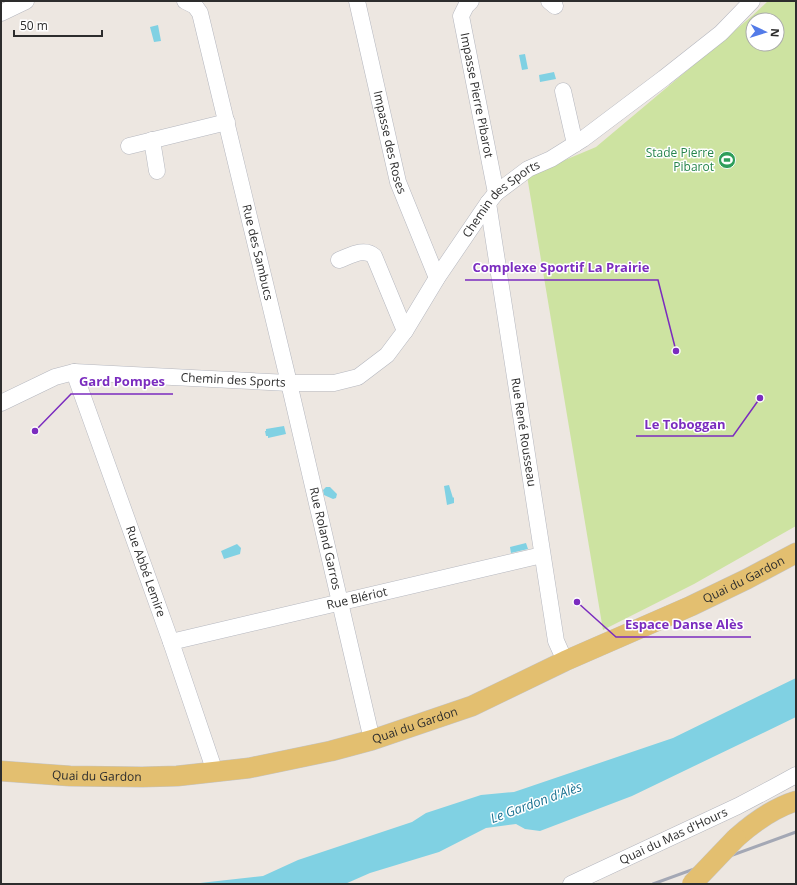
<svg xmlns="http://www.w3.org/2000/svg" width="797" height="885" font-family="'Open Sans',sans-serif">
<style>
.pitch{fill:#cde3a1;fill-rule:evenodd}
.water{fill:#80d1e3}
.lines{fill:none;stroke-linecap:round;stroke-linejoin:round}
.minor-casing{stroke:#b5b7bf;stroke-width:17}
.major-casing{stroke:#c4c4c4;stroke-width:21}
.minor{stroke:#fff;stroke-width:16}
.major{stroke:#e3bf70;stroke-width:20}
.rail{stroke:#a4a8b5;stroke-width:3}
.major-bridge-casing{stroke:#c4c4c4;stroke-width:21;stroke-linecap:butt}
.major-bridge{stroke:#e3bf70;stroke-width:20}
.labels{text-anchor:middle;stroke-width:3;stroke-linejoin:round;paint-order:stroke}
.street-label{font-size:12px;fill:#2d2d2d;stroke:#fff}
.leisure-label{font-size:12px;fill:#27864d;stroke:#fff;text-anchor:end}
.water-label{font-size:13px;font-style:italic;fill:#1c7392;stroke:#fff}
.leader{fill:none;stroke:#7b2cbf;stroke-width:1.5}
.callout-dot{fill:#7b2cbf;stroke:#fff;stroke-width:1.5}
.callout-label{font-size:13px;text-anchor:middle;font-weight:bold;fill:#7b2cbf;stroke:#fff;stroke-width:3;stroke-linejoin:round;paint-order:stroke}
</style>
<rect width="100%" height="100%" fill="#ede7e1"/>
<!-- pitch -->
<path class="pitch" d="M768,1H796V526L694,584L603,630L527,176L596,147L752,16ZM753,20H777V44H753Z"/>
<!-- water -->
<path class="water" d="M158,25L161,41L154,42L150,27Z
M525,54L528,69L522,70L519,55Z
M554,72L556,79L540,82L539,75Z
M284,426L286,434L268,438V436H266L265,431H266V429Z
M449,485L453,498L454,497V503L447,505L444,486Z
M326,487H330L337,494L336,498L333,499L324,495L323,490Z
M526,543L528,549L511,553L510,547Z
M237,544L241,548L240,554L224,559L221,551Z
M796,678V717L632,796L540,831L525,829L516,824L486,828L439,852L370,873L345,884H191L263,876L298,860L412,822L426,813L481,795L514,792L673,738Z"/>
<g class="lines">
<defs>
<g id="minor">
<path id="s1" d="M185,1L195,6L200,13L289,383L372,740"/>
<path id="s2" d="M357,1L398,182L437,278"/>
<path id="s3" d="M471,1L466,6L461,16L496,193"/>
<path d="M549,1L555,6"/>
<path d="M1,13L26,1"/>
<path d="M563,91L575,144"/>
<path d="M152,140L157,171"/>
<path d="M129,146L227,122"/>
<path id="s4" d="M488,203L556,641L565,661"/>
<path d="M339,260C350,256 364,247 374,256L405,331"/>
<path id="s5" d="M74,372L171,642L215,772"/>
<path id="s6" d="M1,403L55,377L74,372L289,383H334L358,377L387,355L405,331L437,278L488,203L496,193L528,169L551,159L583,139L664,78L721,33L752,1"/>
<path id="s7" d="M171,642L542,555"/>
<path id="s8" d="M571,884L738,806L774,787L796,775"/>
</g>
<g id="major">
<path id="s9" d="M1,771L70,776L142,777L177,776L249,768L331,751L372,740L472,706L565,661L691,606L747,579L796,553"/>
<path d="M736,838C754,822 773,808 796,801"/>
</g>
</defs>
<!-- minor casing -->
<use href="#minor" class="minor-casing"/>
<!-- major casing -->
<use href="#major" class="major-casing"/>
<!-- minor -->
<use href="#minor" class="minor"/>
<!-- major -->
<use href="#major" class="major"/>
<!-- rail -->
<path class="rail" d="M653,884L796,832"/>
<defs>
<path id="major-bridge" d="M692,884L736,838"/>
</defs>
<!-- major-bridge casing -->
<use href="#major-bridge" class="major-bridge-casing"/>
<!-- major-bridge -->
<use href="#major-bridge" class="major-bridge"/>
</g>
<!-- icons -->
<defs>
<symbol id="stadium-disc" viewBox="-11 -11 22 22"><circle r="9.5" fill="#2e9e5b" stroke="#fff"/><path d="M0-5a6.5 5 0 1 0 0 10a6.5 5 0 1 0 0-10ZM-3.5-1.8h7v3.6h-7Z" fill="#fff"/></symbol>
</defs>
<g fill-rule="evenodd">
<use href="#stadium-disc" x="717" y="150" width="20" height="20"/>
</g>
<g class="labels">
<!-- street labels -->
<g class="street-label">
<text dy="4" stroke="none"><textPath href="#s3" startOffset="99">Impasse Pierre Pibarot</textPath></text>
<text dy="4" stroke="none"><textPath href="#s2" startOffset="145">Impasse des Roses</textPath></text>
<text dy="4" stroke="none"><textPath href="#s6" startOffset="596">Chemin des Sports</textPath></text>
<text dy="4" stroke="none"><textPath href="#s1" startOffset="266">Rue des Sambucs</textPath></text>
<text dy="4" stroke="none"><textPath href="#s6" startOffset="239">Chemin des Sports</textPath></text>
<text dy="4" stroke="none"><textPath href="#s4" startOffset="232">Rue René Rousseau</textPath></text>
<text dy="4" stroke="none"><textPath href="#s1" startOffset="560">Rue Roland Garros</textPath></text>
<text dy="4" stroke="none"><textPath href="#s5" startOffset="212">Rue Abbé Lemire</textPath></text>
<text dy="4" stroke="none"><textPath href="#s9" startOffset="780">Quai du Gardon</textPath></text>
<text dy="4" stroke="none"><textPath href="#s7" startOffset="191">Rue Blériot</textPath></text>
<text dy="4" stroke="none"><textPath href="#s9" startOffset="420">Quai du Gardon</textPath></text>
<text dy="4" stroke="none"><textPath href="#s9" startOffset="96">Quai du Gardon</textPath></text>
<text dy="4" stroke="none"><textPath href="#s8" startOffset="113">Quai du Mas d'Hours</textPath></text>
</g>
<!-- leisure labels -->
<g class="leisure-label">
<text x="714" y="157">Stade Pierre<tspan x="714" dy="14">Pibarot</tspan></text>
</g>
<!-- water labels -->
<g class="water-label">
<text transform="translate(536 802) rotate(-20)" y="5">Le Gardon d'Alès</text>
</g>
</g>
<!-- callouts -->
<path class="leader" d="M676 351L658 280H465M35 431L71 394H173M760 398L733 436H636M577 602L616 637H751"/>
<g class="callout-dot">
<circle cx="676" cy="351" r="4"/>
<circle cx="35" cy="431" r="4"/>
<circle cx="760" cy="398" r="4"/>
<circle cx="577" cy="602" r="4"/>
</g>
<g class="callout-label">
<text x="561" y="272">Complexe Sportif La Prairie</text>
<text x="122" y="386">Gard Pompes</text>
<text x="685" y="429">Le Toboggan</text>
<text x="684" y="629">Espace Danse Alès</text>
</g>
<!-- border -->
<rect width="797" height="885" fill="none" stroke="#2d2d2d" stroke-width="4"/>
<!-- north arrow -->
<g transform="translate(765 32) rotate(94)"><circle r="19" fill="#ffffff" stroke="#ababab"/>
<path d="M0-3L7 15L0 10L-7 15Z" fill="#537be8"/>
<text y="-6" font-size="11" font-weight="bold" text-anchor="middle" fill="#2d2d2d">N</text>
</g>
<!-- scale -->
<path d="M14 30v6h88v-6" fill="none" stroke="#2d2d2d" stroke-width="2"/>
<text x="20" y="30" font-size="12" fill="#2d2d2d" stroke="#ffffff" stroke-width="3" paint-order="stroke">50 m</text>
</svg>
